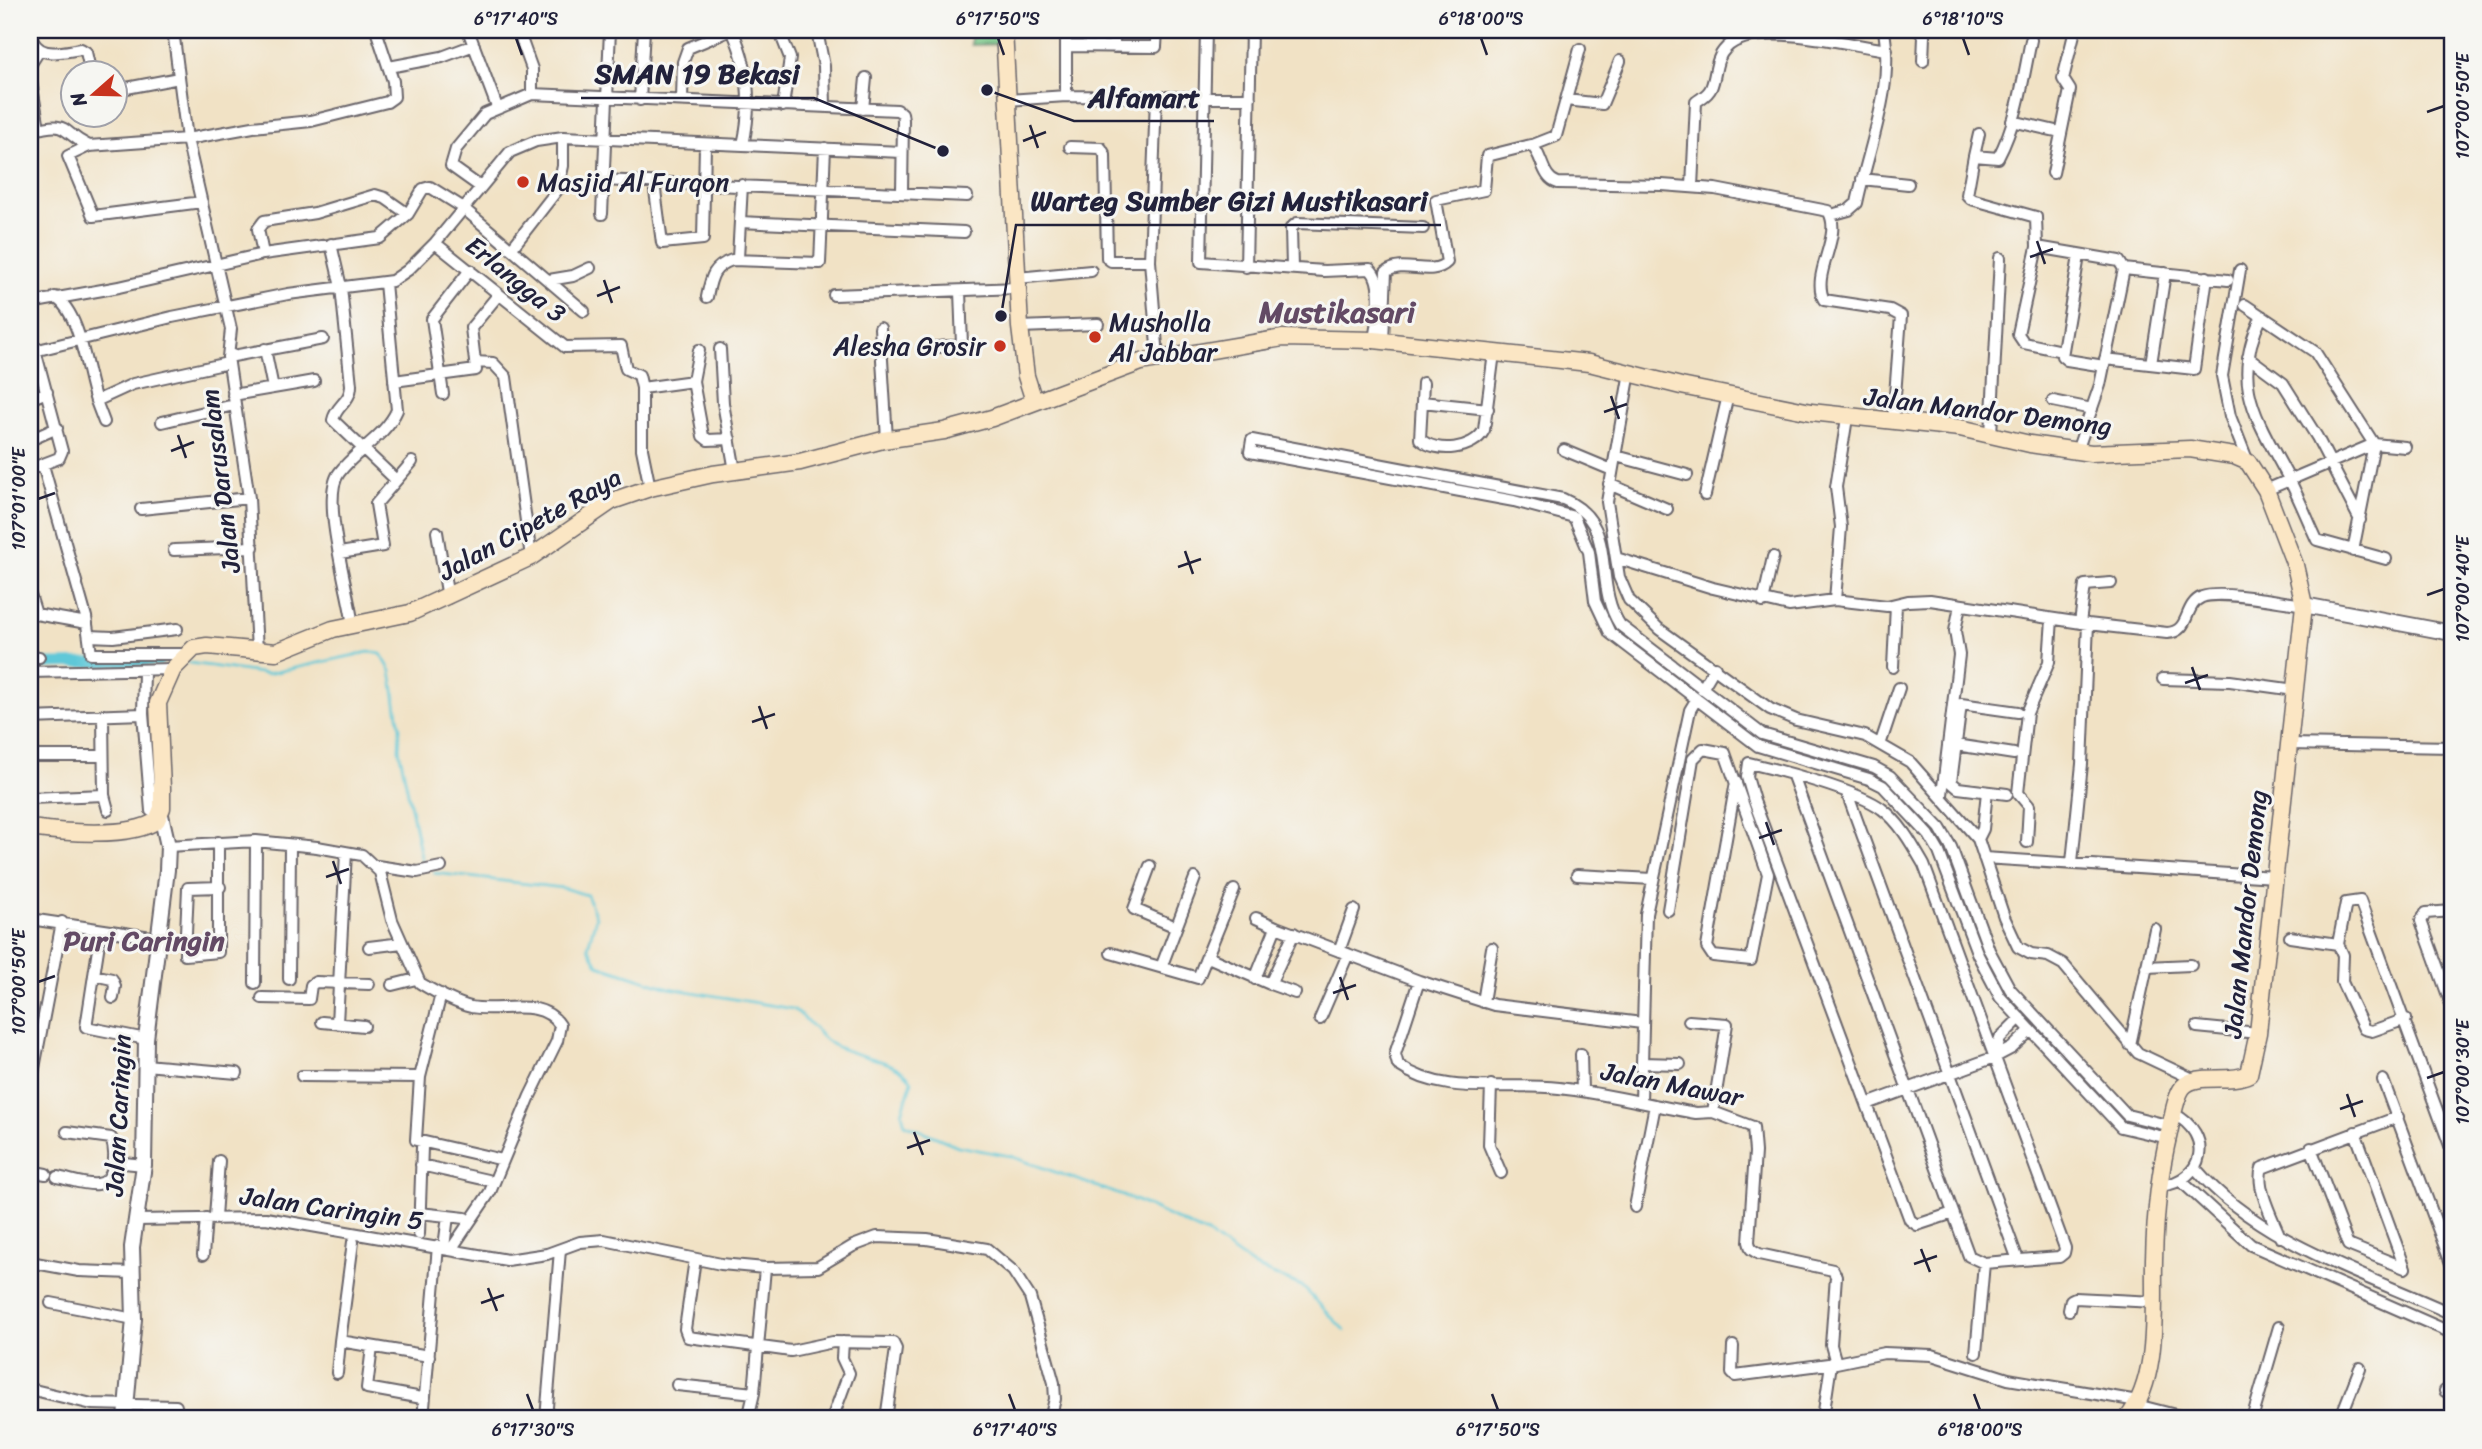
<svg xmlns="http://www.w3.org/2000/svg" width="2482" height="1449" font-family="Sriracha,sans-serif">
<style>
.green{fill:#7ac888;stroke:#4e7562;stroke-width:2}
.lines{fill:none;stroke-linecap:round;stroke-linejoin:round}
.stream{stroke:#5ec8d8;stroke-width:2.5}
.canal{stroke:#5ec8d8;stroke-width:10}
.minor-casing{stroke:#6a656b;stroke-width:14}
.tertiary-casing{stroke:#6a656b;stroke-width:18}
.secondary-casing{stroke:#6a656b;stroke-width:19}
.minor{stroke:#fff;stroke-width:10}
.tertiary{stroke:#fff;stroke-width:14}
.secondary{stroke:#fbe6c4;stroke-width:16}
.ticks{fill:none;stroke:#22223b;stroke-width:2.5}
.poi-dot{fill:#c8321e;stroke:#f6f6f2;stroke-width:2.5}
.labels{text-anchor:middle;stroke-width:6;stroke-linejoin:round;paint-order:stroke}
.poi-label{font-size:26px;fill:#22223b;stroke:#f6f6f2;text-anchor:start}
.street-label{font-size:26px;fill:#22223b;stroke:#f6f6f2}
.neighbourhood-label{font-size:28px;font-weight:bold;fill:#634a65;stroke:#f6f6f2}
.quarter-label{font-size:30px;font-weight:bold;fill:#634a65;stroke:#f6f6f2}
.leader{fill:none;stroke:#22223b;stroke-width:2.5}
.callout-dot{fill:#22223b;stroke:#f6f6f2;stroke-width:2.5}
.callout-label{font-size:28px;text-anchor:middle;font-weight:bold;fill:#22223b;stroke:#f6f6f2;stroke-width:6;stroke-linejoin:round;paint-order:stroke}
.neatline{fill:none;stroke:#22223b;stroke-width:2.5}
.ticks-label{font-size:18px;text-anchor:middle;fill:#22223b}
</style>
<rect width="100%" height="100%" fill="#f6f6f2"/>
<filter id="ink" filterUnits="userSpaceOnUse"><feTurbulence type="fractalNoise" baseFrequency=".0143" numOctaves="2"/><feDisplacementMap in="SourceGraphic" scale="14" xChannelSelector="R" yChannelSelector="G"/><feConvolveMatrix kernelMatrix="1 2 1 2 8 2 1 2 1" color-interpolation-filters="sRGB"/></filter>
<filter id="wash" filterUnits="userSpaceOnUse"><feTurbulence type="fractalNoise" baseFrequency=".00686" numOctaves="4" result="noise"/><feDisplacementMap in="SourceGraphic" scale="28" xChannelSelector="R" yChannelSelector="G"/><feGaussianBlur stdDeviation="1.57" result="paint"/><feColorMatrix in="noise" values="0 0 0 0 0 0 0 0 0 0 0 0 0 0 0 0 0 1.4 0 .05"/><feComposite in="paint" operator="in"/></filter>
<g filter="url(#wash)">
<rect width="100%" height="100%" fill="#f1e2c5"/>
<!-- green -->
<path class="green" d="M971,30H1001L1002,44L971,45Z"/>
<g class="lines">
<!-- stream -->
<path class="stream" d="M189,663L267,674L369,652L381,654L391,671L400,728L399,749L423,866
M434,873L563,888L587,895L596,917L588,947L598,965L669,988L793,1009C809,1019 820,1039 833,1045C857,1058 896,1058 912,1081L902,1113L905,1124L958,1146L1010,1156L1137,1201L1209,1235L1255,1267L1302,1286L1345,1331"/>
<!-- canal -->
<path class="canal" d="M30,664L159,661"/>
</g>
</g>
<g filter="url(#ink)">
<g class="lines">
<defs>
<path id="minor" d="M173,30L187,139L231,329L228,357L249,498L257,651
M468,30L497,107
M518,30L532,69V94
M779,30L790,58L783,106
M1066,30V96
M1114,30V47
M1206,30L1201,262L1324,271L1370,269C1385,283 1377,321 1374,340
M1918,30L1924,36L1923,61
M817,31L824,66L825,106
M30,34C37,60 60,52 81,49L86,52L91,74
M2031,40C2023,80 2017,122 1998,158L1974,156L1967,195L1971,199L2036,217L2037,247L2018,334L2024,343L2062,351
M1067,46L1156,47L1157,30
M30,65L39,51
M389,67L442,57L474,45
M30,76L39,128
M116,90L179,78
M1156,97L1150,261L1158,358
M640,100L644,30
M682,100L683,62L688,48L731,30
M1007,100L1066,96L1250,98
M1566,100L1602,104L1620,61
M863,109L866,78
M2012,121L2060,132
M30,131C72,120 58,131 89,146L187,139L253,127L311,121L387,102L394,97L393,81L376,30
M743,145L902,152
M1533,145L1556,136L1580,49
M89,146L68,156L93,216L202,202
M1070,147L1101,148L1105,155L1107,258L1111,261H1150
M1974,156L1979,134
M2053,173L2070,90L2063,79L2075,30
M1862,179L1908,184
M602,180L967,196
M654,183L662,243L703,239L705,145
M479,186L451,166L456,149L485,114L532,94L897,110L902,113L903,120L902,192
M1692,187L1696,102C1701,98 1708,95 1711,88C1717,74 1714,60 1726,48C1753,19 1849,45 1887,50
M602,214L610,30
M1831,215L1849,210L1857,203C1869,145 1894,90 1884,30
M740,222L964,232
M435,243L565,347L621,346L626,369L639,375L642,388V449L650,488
M331,244L341,287L351,385C351,402 336,405 333,420L396,480
M2037,247L2119,261L2124,269L2100,385L2077,451
M512,248L558,189L563,166V137
M263,254L258,229L264,221L315,213L375,195L385,198L408,214
M2079,256L2062,356L2067,360L2104,366
M738,258L742,185
M1246,267L1251,30
M1292,268L1291,228L1297,223L1423,228
M2124,269L2228,280
M2240,270L2222,376L2230,416L2248,462
M1017,278L1091,271
M549,280L573,276L590,268
M834,295L1018,288
M55,297C81,313 86,372 96,401
M707,297C711,278 712,267 732,260L820,263L825,148
M30,303L119,287L263,254L380,238L408,214L423,189L430,187L462,207L584,311
M2245,305L2315,352L2374,444L2353,551
M2262,316C2228,385 2259,421 2290,481C2300,500 2308,521 2317,540L2386,559
M1020,327L1098,324
M880,328L887,439
M1383,341L1386,272C1404,259 1431,278 1447,262L1436,200L1484,190L1487,156L1531,145C1543,154 1541,178 1558,183L1662,185L1715,189L1828,211C1844,235 1810,274 1824,300L1890,310L1901,316L1893,422
M927,348L962,345L960,291
M265,349L273,388
M720,349L723,403L735,471
M699,350L693,381L703,436L708,440L730,439
M30,352L172,317L288,294L392,281L408,270L435,243L510,152L536,141L563,137L743,145C752,105 749,66 732,30
M228,357L323,339
M2248,357L2283,383L2317,437L2360,520
M2105,359L2194,369L2207,277
M476,362L493,363L506,377L531,557
M2151,364L2165,273
M1630,372L1607,502L1619,577L1629,600L1659,629L1770,709L1796,720L1865,736L1910,762L1978,839L2004,917L2018,947L2031,954L2048,956L2063,964L2138,1053L2195,1080
M394,381L476,370L471,328L499,294
M1423,383L1420,439C1436,454 1474,450 1484,430L1494,353
M642,388L693,381
M443,394L432,319L470,270
M233,395L314,381
M30,399L47,392
M2053,401L2092,409
M1422,402L1488,409
M104,422L96,401L133,384L228,363
M162,422L234,405
M1991,435L2000,258
M30,440L57,428
M1564,450L1612,470
M1616,456L1687,475
M43,465L86,617L91,654H187
M30,469L59,458L62,451L35,350
M1609,484L1667,509
M2266,490L2374,444L2405,447
M1705,495L1728,395
M141,509L249,498
M437,532L448,598
M174,550L253,547
M340,553L383,546L376,504L412,462
M1616,558L1713,588L1789,606L1835,600L1887,606L1908,601L1930,600L2088,624L2167,633C2191,632 2183,605 2202,597C2220,590 2282,602 2304,605
M30,595L36,614
M1835,600L1841,527L1836,487L1847,418
M1763,602L1773,557
M30,613L87,623
M2080,623L2085,585L2111,583
M353,626C349,592 320,498 339,473C355,451 386,436 397,410L385,283
M89,636L113,637L177,629
M30,656L39,657
M1893,667L1896,605
M144,671L143,714L151,811
M30,672L173,669
M2163,679L2230,681L2295,690
M1702,689L1715,667
M103,715L104,795L108,810
M30,718L143,714
M1881,742L1899,688
M2289,744L2452,747
M1956,745L2014,754
M30,756H103
M1793,776L1969,1256L1984,1263L2059,1257L2064,1253L2065,1248L1924,865C1913,846 1900,822 1882,809C1859,791 1779,770 1749,763L1747,777L1754,801L1910,1220L1917,1225L1953,1213
M1847,793L2018,1260
M2007,794L1958,788L1951,782L1961,704L2018,712
M1942,795L1959,655L1955,631L1960,605
M30,798L104,795
M1978,839L1983,829L1987,792
M218,842V952L185,955L188,888L220,887
M2027,842L2029,806L2018,793L2027,713L2049,662L2052,619
M168,846L256,841L317,847L362,855L380,872L392,920L420,983C435,992 454,1003 471,1007C500,1013 541,996 560,1025L557,1041L530,1096L490,1192L452,1248
M1984,858L2275,877
M2072,862L2082,764L2088,624
M377,866L417,872L441,867
M1150,866L1134,909L1176,927
M1577,875L1653,879
M1668,910L1693,759L1703,749L1725,753L1768,874L1751,960L1713,956L1707,947L1736,782
M2452,911L2426,913L2421,921L2452,1007
M1256,918L1276,927
M30,919L158,938
M101,930L86,1027L146,1039
M2290,937L2338,944L2343,955L2342,982L2364,1029L2372,1031L2406,1019
M2338,944L2346,903L2360,901L2452,1151
M369,947L402,943
M1339,951L1354,910
M1111,953L1198,978L1234,890
M1208,957L1270,984L1294,933
M1162,965L1195,878
M2146,967L2191,965
M94,975L112,979L115,986L113,998
M289,979L290,845
M1255,979L1276,927L1419,981L1494,1005L1642,1023
M1419,981L1395,1054L1398,1065C1446,1098 1504,1081 1559,1088C1605,1093 1650,1105 1696,1113L1713,1112L1753,1127L1755,1152L1749,1242L1751,1249L1759,1254L1833,1270L1836,1276L1831,1345L1836,1363L1884,1353L1932,1355L2008,1379L2138,1401
M255,983L256,841
M1270,984L1295,993
M392,985L416,979
M441,994L420,1077L416,1140L503,1160
M262,998L309,999L311,985L316,982L369,984
M1483,1002L1492,948
M1320,1019L1348,954
M1689,1021L1727,1024L1713,1112
M322,1022L364,1026
M337,1023L346,852
M2197,1027L2258,1033
M2130,1045L2155,929
M1581,1054L1582,1091
M1995,1057L2000,1038L2020,1018
M1642,1063L1680,1064
M145,1065L237,1073
M302,1076L420,1077
M2383,1080L2452,1266
M1491,1085L1489,1145L1501,1173
M30,1089L62,922
M1641,1102L1646,914L1690,710L1696,700
M1867,1104L1995,1057L2012,1048L2031,1030
M2355,1132L2405,1268
M2168,1138L2121,1127L2000,997L1978,955L1939,852L1929,835L1883,786L1869,779L1758,746L1610,633L1595,601L1589,552L1574,517L1514,501L1250,452L1252,440L1563,499C1621,524 1591,581 1620,625L1762,734L1874,767L1890,776L1940,828L1951,847L1989,950L2010,989L2127,1115L2171,1126
M2311,1148L2348,1245L2405,1268
M114,1162L144,1165
M421,1165L487,1180
M2196,1169C2258,1242 2367,1275 2452,1314
M30,1171L46,1174
M57,1177C79,1181 109,1196 113,1166C115,1157 114,1146 111,1138L67,1132
M2181,1181L2251,1245L2452,1333
M2161,1186C2205,1180 2214,1135 2174,1114
M1635,1207L1655,1105
M420,1213L465,1218
M215,1217L219,1161
M136,1220L266,1218L507,1260L547,1254L580,1242L604,1240L721,1264L765,1268L818,1267L853,1246L877,1237L927,1239L987,1249L1013,1271L1030,1297L1054,1383L1055,1399L1050,1419
M419,1234L422,1147
M2280,1237C2273,1219 2255,1186 2262,1168L2398,1117
M353,1242L340,1341L429,1356
M444,1247L448,1216
M203,1255L206,1218
M695,1259L685,1329L688,1337L791,1351L833,1342L893,1343L896,1349L886,1419
M30,1262L79,1271L132,1273
M51,1303L134,1319
M2069,1310L2071,1300L2075,1298L2155,1302
M1733,1346L1732,1373L1735,1376L1836,1363
M372,1347L367,1388L422,1398
M1976,1353L1984,1263
M337,1373L340,1341
M677,1385L754,1393
M30,1389L92,1404L176,1406
M2445,1391L2452,1394
M1823,1418L1831,1364
M423,1419L438,1246
M546,1419L560,1250
M748,1419L754,1393L765,1268
M832,1419L849,1373L842,1358L843,1342
M2252,1419L2279,1327
M2340,1419L2360,1368"/>
<path id="tertiary" d="M2304,605L2452,633
M2136,1407L2183,1419
M125,1419L134,1319L132,1247L144,1165L146,1039L167,870L168,846L161,815"/>
<path id="secondary" d="M1004,30L1020,327L1026,376L1034,401
M30,828C59,832 133,839 157,820L162,808V788L158,703L173,669L194,648L207,646L276,652L333,629L410,613L531,557L612,501L650,488L713,474L800,462L883,440L944,431L992,418L1141,362L1283,338L1374,340L1589,363L1681,386L1811,412L1960,428L2030,444L2091,453L2190,449L2234,456L2248,462L2266,490L2295,565L2304,605L2258,1033L2249,1074C2229,1084 2197,1072 2183,1087C2175,1097 2172,1120 2169,1133C2159,1174 2155,1218 2154,1259C2153,1310 2160,1377 2127,1419"/>
</defs>
<!-- minor casing -->
<use href="#minor" class="minor-casing"/>
<!-- tertiary casing -->
<use href="#tertiary" class="tertiary-casing"/>
<!-- secondary casing -->
<use href="#secondary" class="secondary-casing"/>
<!-- minor -->
<use href="#minor" class="minor"/>
<!-- tertiary -->
<use href="#tertiary" class="tertiary"/>
<!-- secondary -->
<use href="#secondary" class="secondary"/>
</g>
</g>
<!-- ticks -->
<path class="ticks" d="M516,38L522,55M998,38L1004,55M1481,38L1487,55M1963,38L1969,55M2427,112L2444,106M1030,125L1038,148M1023,141L1046,132M2037,241L2045,264M2030,257L2053,249M604,280L612,303M597,296L620,287M1611,396L1619,419M1604,412L1627,404M178,435L186,458M171,451L194,442M38,499L55,493M1185,551L1193,574M1178,567L1201,559M2427,595L2444,589M2192,667L2200,690M2185,683L2208,675M759,706L767,729M752,722L775,714M1766,822L1774,845M1759,838L1782,830M333,861L341,884M326,877L349,869M1340,977L1348,1000M38,982L55,976M1333,993L1356,985M2427,1078L2444,1072M2347,1094L2355,1117M2340,1109L2363,1101M914,1132L923,1155M907,1148L930,1140M1921,1249L1930,1272M1914,1264L1937,1256M488,1288L497,1311M481,1303L504,1295M527,1394L533,1410M1009,1394L1015,1410M1492,1394L1498,1410M1974,1394L1980,1410"/>
<!-- markers -->
<g class="poi-dot">
<circle cx="523" cy="182" r="7"/>
<circle cx="1095" cy="337" r="7"/>
<circle cx="1000" cy="346" r="7"/>
</g>
<g class="labels">
<!-- poi labels -->
<g class="poi-label">
<text x="537" y="191">Masjid Al Furqon</text>
<text x="1109" y="331">Musholla<tspan x="1109" dy="30">Al Jabbar</tspan></text>
<text x="986" y="355" text-anchor="end">Alesha Grosir</text>
</g>
<!-- street labels -->
<g class="street-label">
<text transform="translate(516 279) rotate(39)" y="9">Erlangga 3</text>
<text transform="translate(1988 411) rotate(7)" y="9">Jalan Mandor Demong</text>
<text transform="translate(220 481) rotate(-97)" y="9">Jalan Darusalam</text>
<text transform="translate(530 524) rotate(-29)" y="9">Jalan Cipete Raya</text>
<text transform="translate(2245 914) rotate(-84)" y="9">Jalan Mandor Demong</text>
<text transform="translate(1672 1084) rotate(11)" y="9">Jalan Mawar</text>
<text transform="translate(118 1115) rotate(-87)" y="9">Jalan Caringin</text>
<text transform="translate(332 1208) rotate(8)" y="9">Jalan Caringin 5</text>
</g>
<!-- neighbourhood labels -->
<g class="neighbourhood-label">
<text x="144" y="950">Puri Caringin</text>
</g>
<!-- quarter labels -->
<g class="quarter-label">
<text x="1337" y="322">Mustikasari</text>
</g>
</g>
<!-- callouts -->
<path class="leader" d="M943 151L814 98H581M987 90L1074 121H1214M1001 316L1016 225H1441"/>
<g class="callout-dot">
<circle cx="943" cy="151" r="7"/>
<circle cx="987" cy="90" r="7"/>
<circle cx="1001" cy="316" r="7"/>
</g>
<g class="callout-label">
<text x="697" y="83">SMAN 19 Bekasi</text>
<text x="1144" y="107">Alfamart</text>
<text x="1229" y="210">Warteg Sumber Gizi Mustikasari</text>
</g>
<!-- margin -->
<rect width="2482" height="1449" fill="none" stroke="#f6f6f2" stroke-width="77"/>
<!-- north arrow -->
<g transform="translate(94 94) rotate(250)"><circle r="33" fill="#f6f6f2" stroke="#a1a1a9" stroke-width="2"/>
<path d="M0-5L12 26L0 18L-12 26Z" fill="#c8321e"/>
<text y="-10" font-size="19" font-weight="bold" text-anchor="middle" fill="#22223b">N</text>
</g>
<rect x="38" y="38" width="2406" height="1372" class="neatline"/>
<g class="ticks-label">
<text x="516" y="25">6°17'40"S</text>
<text x="998" y="25">6°17'50"S</text>
<text x="1481" y="25">6°18'00"S</text>
<text x="1963" y="25">6°18'10"S</text>
<text transform="translate(2463 106) rotate(-90)" y="6">107°00'50"E</text>
<text transform="translate(19 499) rotate(-90)" y="6">107°01'00"E</text>
<text transform="translate(2463 589) rotate(-90)" y="6">107°00'40"E</text>
<text transform="translate(19 982) rotate(-90)" y="6">107°00'50"E</text>
<text transform="translate(2463 1072) rotate(-90)" y="6">107°00'30"E</text>
<text x="533" y="1436">6°17'30"S</text>
<text x="1015" y="1436">6°17'40"S</text>
<text x="1498" y="1436">6°17'50"S</text>
<text x="1980" y="1436">6°18'00"S</text>
</g>
</svg>
